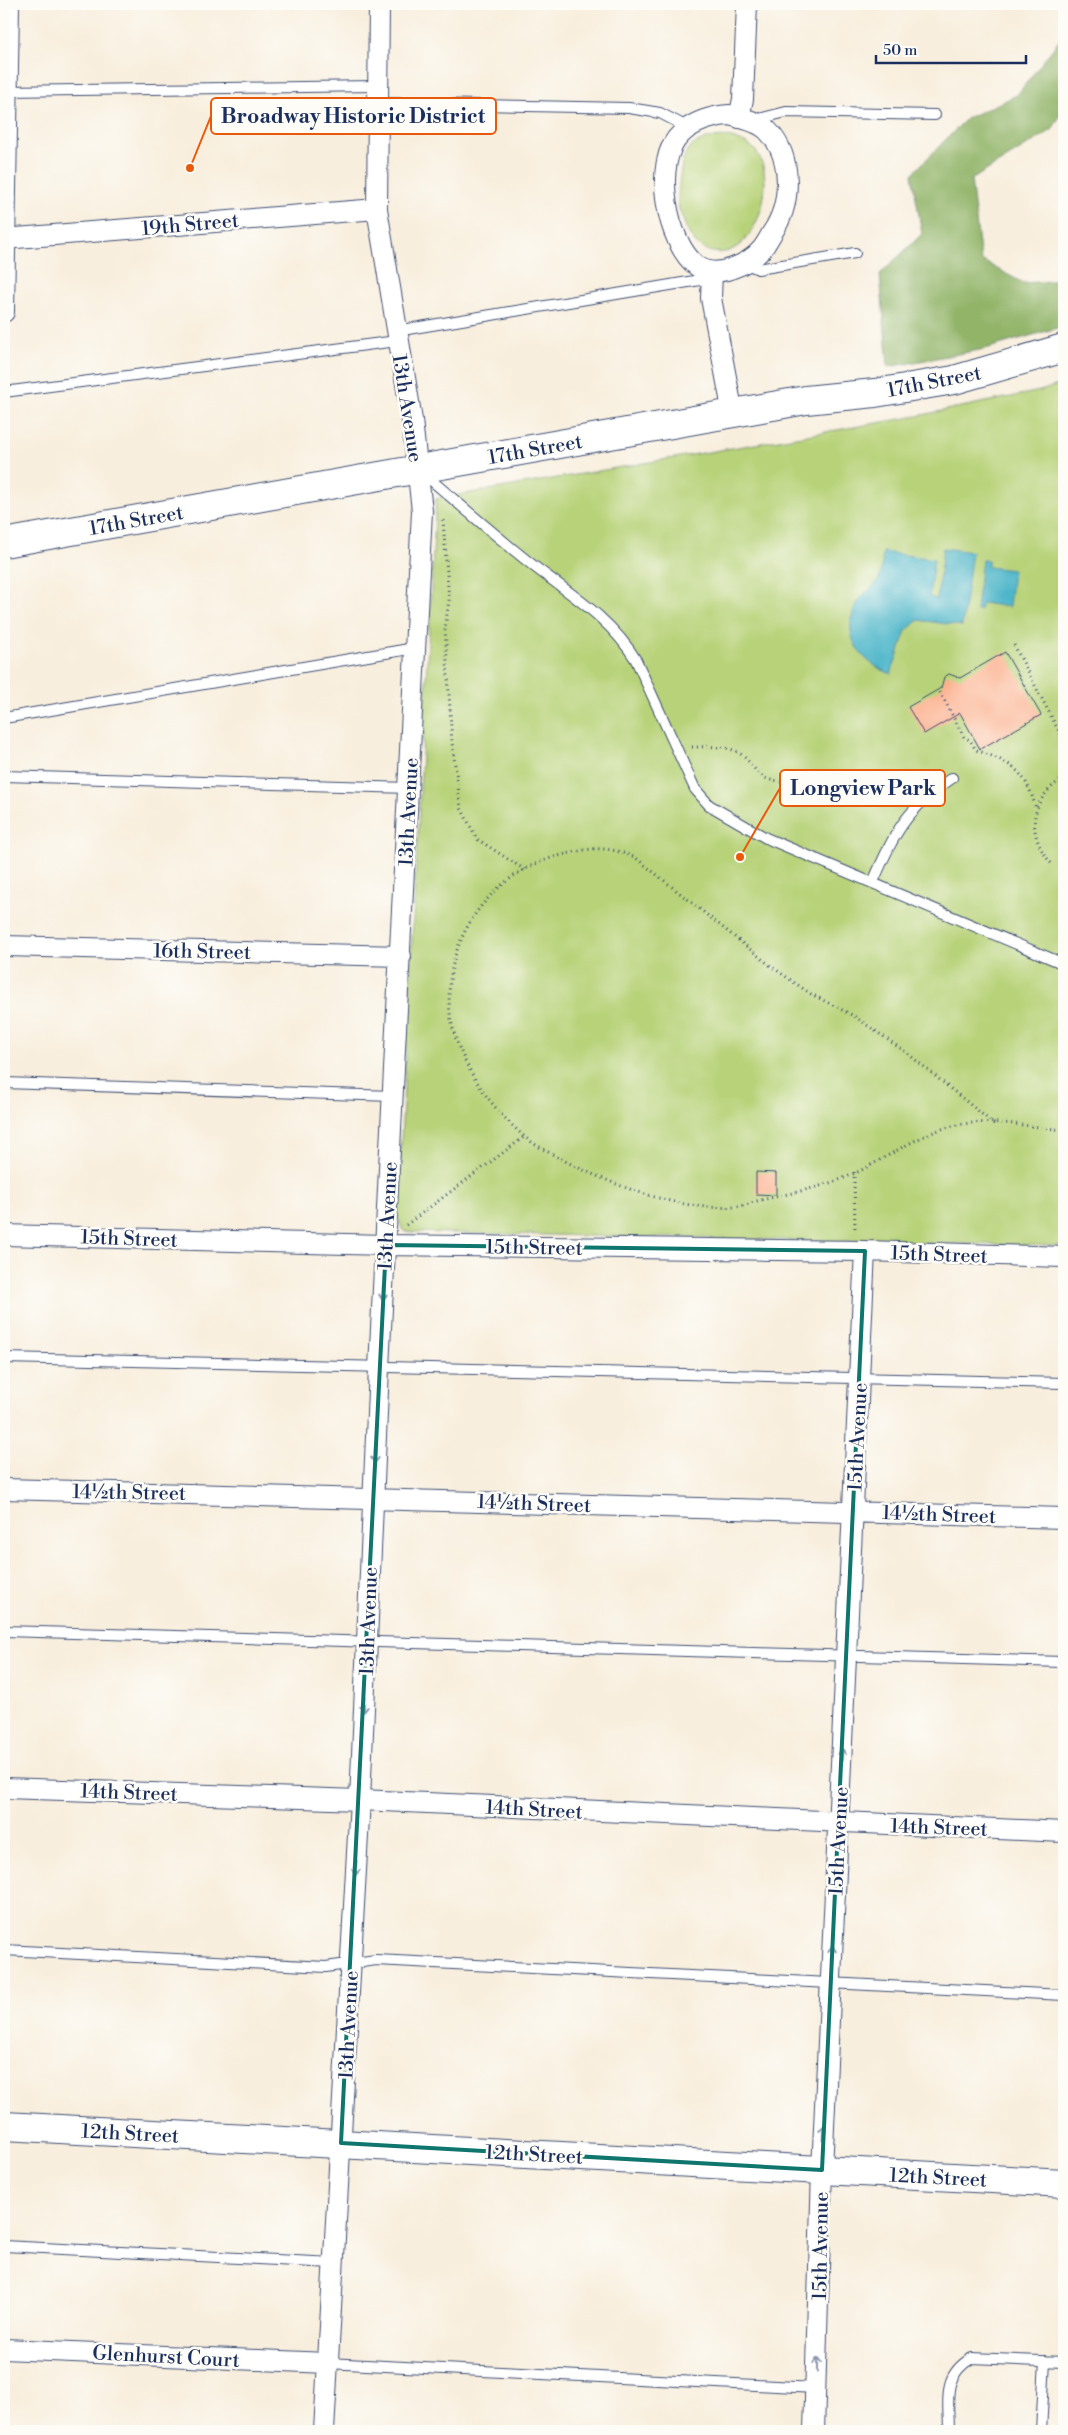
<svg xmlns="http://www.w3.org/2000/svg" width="1068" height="2435" font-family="'Libre Bodoni',serif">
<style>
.green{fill:#b7d278;stroke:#69806b}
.forest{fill:#91b468;stroke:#567263}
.water{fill:#4bb5c9;stroke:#337294}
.building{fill:#fcaf8c}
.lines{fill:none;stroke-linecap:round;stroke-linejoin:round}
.lane-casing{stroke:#3c4c71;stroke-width:12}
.street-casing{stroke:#3c4c71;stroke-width:22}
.secondary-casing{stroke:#3c4c71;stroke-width:30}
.path{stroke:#3c4c71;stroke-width:3;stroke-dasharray:1 4;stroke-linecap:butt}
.lane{stroke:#fff;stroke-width:10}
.street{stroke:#fff;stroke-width:20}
.secondary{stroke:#fff;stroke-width:28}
.oneway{stroke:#8d97ae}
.marked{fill:none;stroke:#0f766e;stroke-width:4;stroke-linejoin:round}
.labels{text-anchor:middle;stroke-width:5;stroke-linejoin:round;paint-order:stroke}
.street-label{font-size:20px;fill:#1b2f5e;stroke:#fdfcf7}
.leader{fill:none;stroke:#e8590c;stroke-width:2}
.callout-dot{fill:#e8590c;stroke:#fdfcf7;stroke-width:2}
.callout{fill:#fdfcf7;stroke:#e8590c;stroke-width:2}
.callout-label{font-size:21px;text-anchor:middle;font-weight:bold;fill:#1b2f5e}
</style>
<rect width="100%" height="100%" fill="#fdfcf7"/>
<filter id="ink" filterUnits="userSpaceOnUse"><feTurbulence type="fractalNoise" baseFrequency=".02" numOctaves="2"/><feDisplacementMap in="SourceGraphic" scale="10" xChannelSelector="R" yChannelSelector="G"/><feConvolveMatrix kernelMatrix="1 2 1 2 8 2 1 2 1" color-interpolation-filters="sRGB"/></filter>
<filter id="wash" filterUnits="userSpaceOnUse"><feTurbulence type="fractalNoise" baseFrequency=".0096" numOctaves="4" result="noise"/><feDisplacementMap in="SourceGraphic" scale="20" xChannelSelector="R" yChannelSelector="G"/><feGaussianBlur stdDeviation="1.12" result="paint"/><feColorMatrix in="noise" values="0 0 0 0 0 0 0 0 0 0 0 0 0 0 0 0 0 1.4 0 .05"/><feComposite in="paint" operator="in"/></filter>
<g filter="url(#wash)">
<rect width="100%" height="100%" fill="#f8eedd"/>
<!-- green -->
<path class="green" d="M709,138C717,138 728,136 735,139C741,141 751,145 755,150C781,180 753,269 706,250C695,246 688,234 684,222C682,216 679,210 678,204C678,191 680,162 687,151C691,144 702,141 709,138Z
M1064,383V1246L406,1232L402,1228L397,1215L436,499L912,417L1040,391Z"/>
<!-- forest -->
<path class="forest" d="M1064,34V108L1052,130L971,180L981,260L1023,283L1064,280V326L985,349L888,367L880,274L922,234L912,174L967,118L1017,95Z"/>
<!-- water -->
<path class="water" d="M943,548L972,552L962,626L918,620L906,631L891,674C860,662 839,635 858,602C862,594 871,590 877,582C882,575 882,561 883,552L934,559L929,597L937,599Z
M982,560H988V567L1013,570L1009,607L982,603L980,610H976Z"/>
<g id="blocks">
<!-- building -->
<path class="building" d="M1005,652L1041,715L980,749L960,713L924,734L908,707L941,688L944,677L949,674L960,678Z
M756,1172L776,1173V1195L756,1194Z"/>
</g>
</g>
<g filter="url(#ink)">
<use href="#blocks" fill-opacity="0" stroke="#3c4c71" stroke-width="1"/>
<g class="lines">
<defs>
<path id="lane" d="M5,91L377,86
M377,103L629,108L660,113L689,128
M755,120L786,112L935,115
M745,263L758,269L855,253
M396,331L712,278
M4,392L397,341
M423,473C460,505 497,537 535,567C573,596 611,619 636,660L695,789L709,805L766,838L1064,964
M4,718L415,648
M4,776L409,788
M873,882C895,832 905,810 952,778
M4,1083L393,1096
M4,1358L1064,1383
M4,1631L1064,1662
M4,1950L326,1967L376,1960L1064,1995
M4,2246L333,2263
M327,2363L816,2388
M949,2431C949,2400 941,2376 972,2358L1064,2362
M1041,2431L1045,2361"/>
<path id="street" d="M729,115C741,118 759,121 768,131C793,157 792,204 772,233C769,238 766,244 762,249C748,265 715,280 697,266C667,244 651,161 681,134C693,122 712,116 729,115Z
M739,118L743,99L747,4
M4,239L377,209
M712,273L711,298L733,414
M4,312L9,4
M4,946L401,956
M4,1235L386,1245L865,1251L1064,1257
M4,1489L1064,1518
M4,1788L360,1800L1064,1832
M4,2349L327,2363
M324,2431L360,1800L379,1368L422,511L412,420L377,209L379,4
M814,2431L822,2170L865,1251"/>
<path id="secondary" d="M4,543L806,400L875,393L954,380L1064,348
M4,2126L1064,2183"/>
</defs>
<!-- lane casing -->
<use href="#lane" class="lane-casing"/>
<!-- street casing -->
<use href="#street" class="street-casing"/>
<!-- secondary casing -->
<use href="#secondary" class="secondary-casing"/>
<!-- path -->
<path class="path" d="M443,520L449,600L445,628L452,743L461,808L477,839L525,870
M1014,645L1064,741
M940,692L964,737L970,740L976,750C1012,763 1026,770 1036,809
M692,747C708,747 728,744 742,755C753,764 756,776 771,780L824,785
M1051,863C1025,833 1030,798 1064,778
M994,1124L907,1053L854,1016L811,994L772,967L636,858C604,844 590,848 558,856C489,874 442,941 450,1013C455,1051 477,1087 502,1115C513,1126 523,1137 536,1145C588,1176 680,1216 742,1206C748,1205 754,1201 761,1200C788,1194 818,1188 844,1178C884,1162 920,1130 963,1124C996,1119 1032,1127 1064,1130
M854,1172L855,1232
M406,1225L524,1137"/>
<!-- lane -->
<use href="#lane" class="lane"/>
<!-- street -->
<use href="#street" class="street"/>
<!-- secondary -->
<use href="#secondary" class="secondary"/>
</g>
<!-- one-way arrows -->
<defs><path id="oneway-shaft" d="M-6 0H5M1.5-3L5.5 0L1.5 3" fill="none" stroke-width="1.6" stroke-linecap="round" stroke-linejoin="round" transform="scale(1.25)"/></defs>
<g class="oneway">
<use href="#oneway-shaft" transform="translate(383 1293) rotate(93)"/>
<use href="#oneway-shaft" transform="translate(375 1456) rotate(93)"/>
<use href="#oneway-shaft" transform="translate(364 1705) rotate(92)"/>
<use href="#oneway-shaft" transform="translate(842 1756) rotate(-87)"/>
<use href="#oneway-shaft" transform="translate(356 1868) rotate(93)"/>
<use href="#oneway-shaft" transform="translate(832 1953) rotate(-87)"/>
<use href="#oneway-shaft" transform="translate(823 2133) rotate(-87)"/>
<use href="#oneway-shaft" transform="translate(817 2365) rotate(-89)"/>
</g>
</g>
<!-- marked area -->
<path class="marked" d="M386,1245L865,1251L822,2170L341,2143Z"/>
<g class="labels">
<!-- street labels -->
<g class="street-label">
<text transform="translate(190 224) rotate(-5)" y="7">19th Street</text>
<text transform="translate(934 381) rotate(-11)" y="7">17th Street</text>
<text transform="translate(408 408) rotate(81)" y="7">13th Avenue</text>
<text transform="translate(535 449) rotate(-10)" y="7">17th Street</text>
<text transform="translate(136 520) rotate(-10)" y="7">17th Street</text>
<text transform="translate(408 812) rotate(-87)" y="7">13th Avenue</text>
<text transform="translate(202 951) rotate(1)" y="7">16th Street</text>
<text transform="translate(387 1216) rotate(-87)" y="7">13th Avenue</text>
<text transform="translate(129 1238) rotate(2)" y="7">15th Street</text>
<text transform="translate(534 1247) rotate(1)" y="7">15th Street</text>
<text transform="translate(939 1254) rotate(2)" y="7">15th Street</text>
<text transform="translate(857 1437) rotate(-87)" y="7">15th Avenue</text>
<text transform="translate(129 1492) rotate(1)" y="7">14½th Street</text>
<text transform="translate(534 1503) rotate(2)" y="7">14½th Street</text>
<text transform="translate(939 1514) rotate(2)" y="7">14½th Street</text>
<text transform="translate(368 1621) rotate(-88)" y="7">13th Avenue</text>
<text transform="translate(129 1792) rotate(2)" y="7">14th Street</text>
<text transform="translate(534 1809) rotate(3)" y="7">14th Street</text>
<text transform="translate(939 1827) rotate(2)" y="7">14th Street</text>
<text transform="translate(838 1841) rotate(-87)" y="7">15th Avenue</text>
<text transform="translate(348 2025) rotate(-87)" y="7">13th Avenue</text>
<text transform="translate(130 2133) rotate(3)" y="7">12th Street</text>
<text transform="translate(534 2154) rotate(3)" y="7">12th Street</text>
<text transform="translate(938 2177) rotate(3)" y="7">12th Street</text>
<text transform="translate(820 2246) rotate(-89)" y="7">15th Avenue</text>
<text transform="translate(166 2356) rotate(3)" y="7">Glenhurst Court</text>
</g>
</g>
<!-- callouts -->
<path class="leader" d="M190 168L211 116M740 857L780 788"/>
<g class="callout-dot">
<circle cx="190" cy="168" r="5"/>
<circle cx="740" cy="857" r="5"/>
</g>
<g class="callout">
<rect x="211" y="98" width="285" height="36" rx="5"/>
<rect x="780" y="770" width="165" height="36" rx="5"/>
</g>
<g class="callout-label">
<text x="353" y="123">Broadway Historic District</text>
<text x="863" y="795">Longview Park</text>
</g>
<!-- margin -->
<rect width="1068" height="2435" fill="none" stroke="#fdfcf7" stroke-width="20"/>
<!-- scale -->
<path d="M876 55v8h150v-8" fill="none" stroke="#1b2f5e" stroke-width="2.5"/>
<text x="883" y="55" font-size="15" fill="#1b2f5e" stroke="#fdfcf7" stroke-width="4" paint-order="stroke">50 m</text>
</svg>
